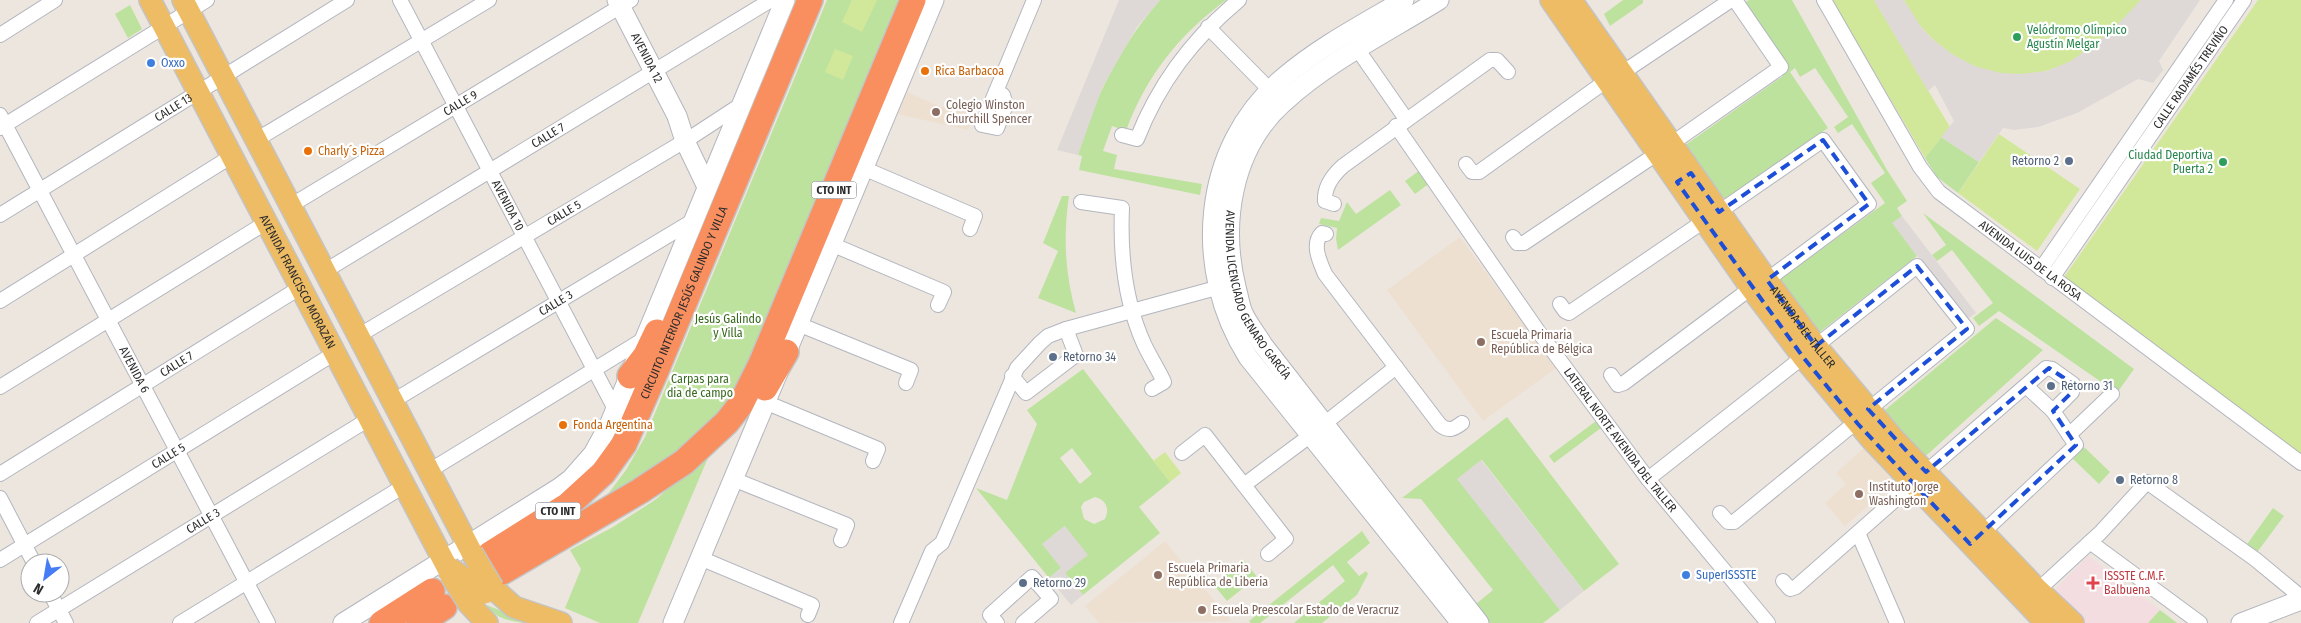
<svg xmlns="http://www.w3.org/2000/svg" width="2301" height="623" font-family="'Fira Sans Condensed',sans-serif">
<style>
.education{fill:#eee0d0}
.medical{fill:#f3dde1}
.green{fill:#bde29e;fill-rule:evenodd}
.pitch{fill:#d1e89a}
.plaza{fill:#ded9d6}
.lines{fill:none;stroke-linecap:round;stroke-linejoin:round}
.street-casing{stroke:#b3b6bf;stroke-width:16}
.secondary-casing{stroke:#b3b6bf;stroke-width:21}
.primary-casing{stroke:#c4c4c4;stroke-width:24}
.highway-casing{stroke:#c4c4c4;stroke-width:28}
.street{stroke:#fff;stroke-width:14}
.secondary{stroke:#fff;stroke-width:19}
.primary{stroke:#edbc65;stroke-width:21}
.highway{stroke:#f98e5f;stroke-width:25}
.primary-bridge-casing{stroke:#c4c4c4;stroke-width:24;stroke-linecap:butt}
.primary-bridge{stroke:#edbc65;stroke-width:21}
.marked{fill:none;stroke:#1d4ed8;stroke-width:4;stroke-dasharray:10 6;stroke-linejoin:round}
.leisure-dot{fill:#2e9e5b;stroke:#fff;stroke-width:2}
.shop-dot{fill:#3f7fe0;stroke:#fff;stroke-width:2}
.food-dot{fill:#e8710a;stroke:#fff;stroke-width:2}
.education-dot{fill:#8d6e63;stroke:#fff;stroke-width:2}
.service-dot{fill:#5c6f8a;stroke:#fff;stroke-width:2}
.health-dot{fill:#e0444e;stroke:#fff;stroke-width:2}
.labels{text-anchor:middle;stroke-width:4.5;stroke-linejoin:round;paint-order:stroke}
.shield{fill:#fff;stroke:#6b6b6b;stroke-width:1}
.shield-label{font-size:11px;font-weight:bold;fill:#2c2c2c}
.leisure-label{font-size:12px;fill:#27864d;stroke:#fff;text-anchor:start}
.street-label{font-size:12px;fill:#2c2c2c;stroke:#fff}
.shop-label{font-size:12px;fill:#366cbe;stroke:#fff;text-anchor:start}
.food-label{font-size:12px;fill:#c56008;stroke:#fff;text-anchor:start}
.education-label{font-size:12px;fill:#785e54;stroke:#fff;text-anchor:start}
.service-label{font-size:12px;fill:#4e5e75;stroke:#fff;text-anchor:start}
.park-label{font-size:12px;fill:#36681d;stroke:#fff}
.health-label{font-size:12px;fill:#be3a42;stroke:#fff;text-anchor:start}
</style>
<rect width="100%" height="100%" fill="#ede6df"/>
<!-- education -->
<path class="education" d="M907,92L943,108L947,99L975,111L968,130L897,114Z
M1460,237L1556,368L1483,421L1387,290Z
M1866,446L1897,481L1845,526L1825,503L1846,484L1836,473Z
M1165,541L1231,621L1099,623L1085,606Z"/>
<!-- medical -->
<path class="medical" d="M2088,556L2177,623H2084L2051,594Z"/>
<!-- green -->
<path class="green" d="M827,0H900L744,375C728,402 709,431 683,450C657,470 627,487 599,506L626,470L645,437Z
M1160,0H1226C1179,35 1146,76 1126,131L1112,126L1103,151L1117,155L1114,169L1202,184L1200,195L1079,170L1082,156L1078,155C1094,97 1121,45 1160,0Z
M1623,0H1643V3L1610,26L1604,14Z
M1749,0H1792L1887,170L1907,201L1897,208L1902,216L1893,223L1917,256L1811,339L1771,286L1885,203L1871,183L1885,173L1852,124L1838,133L1834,127L1848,117L1815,68L1800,77L1795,68L1790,72L1828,128L1713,208L1674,153L1783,76L1736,8Z
M130,5L142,29L128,38L115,14Z
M1941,137L1979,162L1958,193L1937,177L1925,158Z
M1420,170L1430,183L1415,194L1405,181Z
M1390,190L1401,205L1338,250L1336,239L1337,228L1319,224L1321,218L1339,221L1347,202L1356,214Z
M1062,196H1069C1063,236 1065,274 1076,313L1038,298L1058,251L1043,243Z
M1923,213L2134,369L2117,393L1999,311L1979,326L1973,318L1993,303L1952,250L1937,261L1932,255L1946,245Z
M1996,318L2043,350L1918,463L1879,415Z
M1083,369L1170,482L1139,507L1160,533L1083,595L1065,573V526L1052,536L1061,568L1049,578L976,488L1007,500L1037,424L1027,410ZM1072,448L1092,474L1080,484L1060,458ZM1095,497C1106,500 1110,508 1105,519L1094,524L1084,519L1081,507L1084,502Z
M1507,417L1619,564L1584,591L1482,460L1458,479L1560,610L1543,623H1483L1471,608L1493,590L1421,499L1402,498Z
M1596,421L1601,428L1554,463L1549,456Z
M2084,447L2110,472L2099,484L2073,459Z
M710,453L638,623H600L565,608L581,569L570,550L613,527L655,500Z
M2273,508L2284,516L2255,555L2245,547Z
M1362,531L1370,543L1347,562L1359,576L1366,571L1368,574L1357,595L1322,623H1294L1345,581L1333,565L1260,623H1251L1249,621Z
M1244,560L1257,577L1227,601L1213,584Z
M487,605L530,623C515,623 494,619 487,605Z
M2160,610L2177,623H2148Z"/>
<!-- pitch -->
<path class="pitch" d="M852,0H877L862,32L842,22Z
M1832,0H1874L1950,127L1925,158Z
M1904,0H2141C2119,25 2090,55 2058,67C1998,91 1931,56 1904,0Z
M2258,0H2301V461L2062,280Z
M835,49L853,56L843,80L825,72Z
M1999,134L2080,189L2037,251L1958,193Z
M1165,452L1181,473L1170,482L1153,461Z"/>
<!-- plaza -->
<path class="plaza" d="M1119,0H1160L1137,27L1102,88L1078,155L1057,150Z
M1874,0H1904L1921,27L1931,38L1952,54L1974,66L2001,73L2021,74L2047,71L2071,61L2109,33L2141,0H2200L2159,61L2163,70L2153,83L2138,79L2077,113L2038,127L2014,130L2003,128L1979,162L1941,137L1954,121L1935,85L1928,91Z
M1902,216L1976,313L1966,320L1892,223Z
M1481,460L1584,591L1560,610L1457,479Z
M1065,526L1088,555L1065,573L1083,595L1071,605L1049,578L1061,568L1042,544Z"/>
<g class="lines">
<defs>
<g id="street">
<path id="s1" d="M400,0L616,411"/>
<path id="s2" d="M1824,0L1920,167L1939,192L2301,463"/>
<path d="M1208,27L1270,90"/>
<path d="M0,35L55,0"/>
<path d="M1358,50L1406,119"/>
<path d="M1622,73L1731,0"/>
<path d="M996,91L1003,95L1006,105L997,128L982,125L1034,0"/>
<path id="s3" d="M0,115L268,623"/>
<path id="s4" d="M1396,126L1538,331L1648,479L1768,623"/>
<path d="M0,128L207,0"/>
<path d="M1122,135L1137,139C1159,83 1192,39 1239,0"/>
<path d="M256,140L489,0"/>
<path d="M1671,144L1781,67L1735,0"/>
<path d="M1466,164L1472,172H1479L1606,81"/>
<path d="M863,168L975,216L970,229"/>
<path d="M1081,202L1122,208C1120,254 1125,302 1144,344C1150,357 1158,369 1164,382L1152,389"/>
<path d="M1334,204L1325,201C1324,186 1333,175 1343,166L1490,60H1497L1508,72"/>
<path id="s5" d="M290,206L631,0"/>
<path d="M1719,212L1823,140L1869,204L1767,280"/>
<path id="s6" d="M0,215L347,0"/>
<path d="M1326,234L1322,233C1311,244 1320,262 1325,274L1440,425C1449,432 1454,429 1462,423"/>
<path d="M1513,237L1517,243H1524L1658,153"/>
<path d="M831,244L944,292L938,305"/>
<path d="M2041,269L2226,0"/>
<path id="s7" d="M325,271L771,0"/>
<path id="s8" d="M2052,278L2244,0"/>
<path d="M0,301L232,156"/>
<path d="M1560,304L1565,311L1569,313L1704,221"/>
<path d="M798,324L911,370L906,383"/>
<path id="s9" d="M358,336L693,136L742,104"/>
<path d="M1816,346L1917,266L1967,329L1868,410"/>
<path d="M1611,375L1618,385L1624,383L1751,288"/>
<path d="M1012,376L1026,393L1076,355L1066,329"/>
<path d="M0,387L267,222"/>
<path id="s10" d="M393,401L694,220"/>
<path d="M765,402L878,449L873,461"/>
<path d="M1324,424L1396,367"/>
<path d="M2069,435L2112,394"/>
<path d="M1182,453L1205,435L1286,539L1268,554"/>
<path d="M429,471L644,339"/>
<path d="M1926,472L2046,368L2052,369L2073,384L2072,392L2053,411"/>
<path id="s11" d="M0,474L301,287"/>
<path d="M733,479L847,525L841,540"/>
<path d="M1648,479L1803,357"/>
<path d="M1244,485L1311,435"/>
<path d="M0,498L34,563"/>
<path d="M1720,513L1728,522H1734L1856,422"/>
<path d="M1858,533L1897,623"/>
<path d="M1978,537L2076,445L2053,411L2026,386"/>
<path d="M2090,542L2200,623"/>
<path d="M700,558L812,605L808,615"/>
<path id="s12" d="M0,560L335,353"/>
<path d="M1783,581L1790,589L1796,587L1913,484"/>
<path d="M2038,590L2100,533L2147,482L2255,559L2301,597"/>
<path d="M50,593L66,623"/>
<path id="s13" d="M37,623L369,419"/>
<path d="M180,623L404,486"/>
<path d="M901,623L932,551L942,543L1017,368L1040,343L1048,336L1066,329L1220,287"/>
<path d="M997,623L990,615L1032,577L1051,599L1023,623"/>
</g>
<g id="secondary">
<path id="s14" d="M617,0L677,116L685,141L707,187"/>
<path d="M1404,0C1363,24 1319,47 1283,78C1201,147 1192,269 1248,357L1461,623"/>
<path id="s15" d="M1439,0C1389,31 1327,62 1284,102C1231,149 1220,225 1237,291C1239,298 1240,306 1243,313C1248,324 1257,335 1263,345L1479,623"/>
<path d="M343,623L559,488L571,479L593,454L610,423L785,0"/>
<path d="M673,623L934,0"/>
<path d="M2241,623L2301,600"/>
</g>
<g id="primary">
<path id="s16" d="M150,0L448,569"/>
<path d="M183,0L472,553"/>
<path d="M1551,0L1751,288L1803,357L1872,440L2046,623"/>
<path id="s17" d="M1571,0L1767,280L1816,346L1893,438L2038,590L2073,623"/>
<path d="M493,588L514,607L561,623"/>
<path d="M469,604L487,623"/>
</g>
<g id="highway">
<path d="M630,376L646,355L657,332"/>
<path d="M765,388L786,352"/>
<path id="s18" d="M490,554L568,505L603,473L624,444L655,373L810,0"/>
<path d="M502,572L640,491L684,462L727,422L741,404L761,364L913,0"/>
<path d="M382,623L432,591"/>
<path d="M419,623L444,607"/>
</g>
</defs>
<!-- street casing -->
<use href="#street" class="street-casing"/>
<!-- secondary casing -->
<use href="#secondary" class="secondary-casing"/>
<!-- primary casing -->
<use href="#primary" class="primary-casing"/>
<!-- highway casing -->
<use href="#highway" class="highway-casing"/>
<!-- street -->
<use href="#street" class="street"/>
<!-- secondary -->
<use href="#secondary" class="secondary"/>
<!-- primary -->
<use href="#primary" class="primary"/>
<!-- highway -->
<use href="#highway" class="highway"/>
<defs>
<path id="primary-bridge" d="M472,553L493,588
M450,568L485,593
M450,574L469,604"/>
</defs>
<!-- primary-bridge casing -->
<use href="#primary-bridge" class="primary-bridge-casing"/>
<!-- primary-bridge -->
<use href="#primary-bridge" class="primary-bridge"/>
</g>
<!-- marked area -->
<path class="marked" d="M1823,140L1869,204L1767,280L1816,346L1917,266L1967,329L1868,409L1926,472L2049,368L2073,384L2072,392L2053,411L2076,445L1970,544L1858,424L1803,357L1677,182L1691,173L1719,212Z"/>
<!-- markers -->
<g class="leisure-dot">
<circle cx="2017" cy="37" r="5"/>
<circle cx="2223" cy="162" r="5"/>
</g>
<g class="shop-dot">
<circle cx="151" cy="63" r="5"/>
<circle cx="1686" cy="575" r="5"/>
</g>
<g class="food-dot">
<circle cx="925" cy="71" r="5"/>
<circle cx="308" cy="151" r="5"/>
<circle cx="563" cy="425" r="5"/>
</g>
<g class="education-dot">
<circle cx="936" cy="112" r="5"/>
<circle cx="1481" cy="342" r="5"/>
<circle cx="1859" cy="494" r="5"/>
<circle cx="1158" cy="575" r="5"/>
<circle cx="1202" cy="610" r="5"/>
</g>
<g class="service-dot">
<circle cx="2069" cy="161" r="5"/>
<circle cx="1053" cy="357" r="5"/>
<circle cx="2051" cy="386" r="5"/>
<circle cx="2120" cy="480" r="5"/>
<circle cx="1023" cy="583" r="5"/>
</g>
<path class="health-dot" d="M2090.5 575.5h5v5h5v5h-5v5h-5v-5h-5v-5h5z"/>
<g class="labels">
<!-- shield labels -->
<g class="shield">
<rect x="811.5" y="181.5" width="45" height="17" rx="4"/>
<rect x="535.5" y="502.5" width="45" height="17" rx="4"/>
</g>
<g class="shield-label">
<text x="834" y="194">CTO INT</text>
<text x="558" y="515">CTO INT</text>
</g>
<!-- leisure labels -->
<g class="leisure-label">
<text x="2027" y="34">Velódromo Olímpico<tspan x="2027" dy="14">Agustín Melgar</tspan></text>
<text x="2213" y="159" text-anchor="end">Ciudad Deportiva<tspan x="2213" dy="14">Puerta 2</tspan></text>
</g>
<!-- street labels -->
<g class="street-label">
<text dy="4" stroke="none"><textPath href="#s14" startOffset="65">AVENIDA 12</textPath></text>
<text dy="4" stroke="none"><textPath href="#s8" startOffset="244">CALLE RADAMÉS TREVIÑO</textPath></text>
<text dy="4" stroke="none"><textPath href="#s5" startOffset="199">CALLE 9</textPath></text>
<text dy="4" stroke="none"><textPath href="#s6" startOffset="204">CALLE 13</textPath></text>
<text dy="4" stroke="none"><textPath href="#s7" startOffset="261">CALLE 7</textPath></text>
<text dy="4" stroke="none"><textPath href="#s1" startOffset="232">AVENIDA 10</textPath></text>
<text dy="4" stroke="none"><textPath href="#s9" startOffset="240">CALLE 5</textPath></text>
<text dy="4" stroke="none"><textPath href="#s2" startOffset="338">AVENIDA LUIS DE LA ROSA</textPath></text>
<text dy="4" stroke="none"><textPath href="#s16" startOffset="318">AVENIDA FRANCISCO MORAZÁN</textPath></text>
<text dy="4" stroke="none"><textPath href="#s15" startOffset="401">AVENIDA LICENCIADO GENARO GARCÍA</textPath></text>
<text dy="4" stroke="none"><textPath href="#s10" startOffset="190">CALLE 3</textPath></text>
<text dy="4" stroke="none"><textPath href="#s18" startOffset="329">CIRCUITO INTERIOR JESÚS GALINDO Y VILLA</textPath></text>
<text dy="4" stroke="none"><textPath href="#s17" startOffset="401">AVENIDA DEL TALLER</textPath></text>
<text dy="4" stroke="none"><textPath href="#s11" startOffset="208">CALLE 7</textPath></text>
<text dy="4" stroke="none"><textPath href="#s3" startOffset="288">AVENIDA 6</textPath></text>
<text dy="4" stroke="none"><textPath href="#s4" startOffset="386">LATERAL NORTE AVENIDA DEL TALLER</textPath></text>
<text dy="4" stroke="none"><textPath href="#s12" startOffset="198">CALLE 5</textPath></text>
<text dy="4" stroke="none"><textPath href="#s13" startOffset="195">CALLE 3</textPath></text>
</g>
<!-- shop labels -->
<g class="shop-label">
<text x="161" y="67">Oxxo</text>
<text x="1696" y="579">SuperISSSTE</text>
</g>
<!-- food labels -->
<g class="food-label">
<text x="935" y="75">Rica Barbacoa</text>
<text x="318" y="155">Charly´s Pizza</text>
<text x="573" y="429">Fonda Argentina</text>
</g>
<!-- education labels -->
<g class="education-label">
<text x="946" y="109">Colegio Winston<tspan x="946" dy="14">Churchill Spencer</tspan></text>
<text x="1491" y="339">Escuela Primaria<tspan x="1491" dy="14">República de Bélgica</tspan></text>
<text x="1869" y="491">Instituto Jorge<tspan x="1869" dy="14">Washington</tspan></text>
<text x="1168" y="572">Escuela Primaria<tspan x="1168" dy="14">República de Liberia</tspan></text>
<text x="1212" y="614">Escuela Preescolar Estado de Veracruz</text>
</g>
<!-- service labels -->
<g class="service-label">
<text x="2059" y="165" text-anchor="end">Retorno 2</text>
<text x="1063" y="361">Retorno 34</text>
<text x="2061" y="390">Retorno 31</text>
<text x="2130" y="484">Retorno 8</text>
<text x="1033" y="587">Retorno 29</text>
</g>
<!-- park labels -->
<g class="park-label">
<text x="728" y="323">Jesús Galindo<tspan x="728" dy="14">y Villa</tspan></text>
<text x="700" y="383">Carpas para<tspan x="700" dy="14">dia de campo</tspan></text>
</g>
<!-- health labels -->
<g class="health-label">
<text x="2104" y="580">ISSSTE C.M.F.<tspan x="2104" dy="14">Balbuena</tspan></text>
</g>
</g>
<!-- north arrow -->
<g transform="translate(45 578) rotate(211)"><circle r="24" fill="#ffffff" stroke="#ababab"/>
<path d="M0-4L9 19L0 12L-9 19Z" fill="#467cf4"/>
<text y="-8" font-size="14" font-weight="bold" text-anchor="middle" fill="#2c2c2c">N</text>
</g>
</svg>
